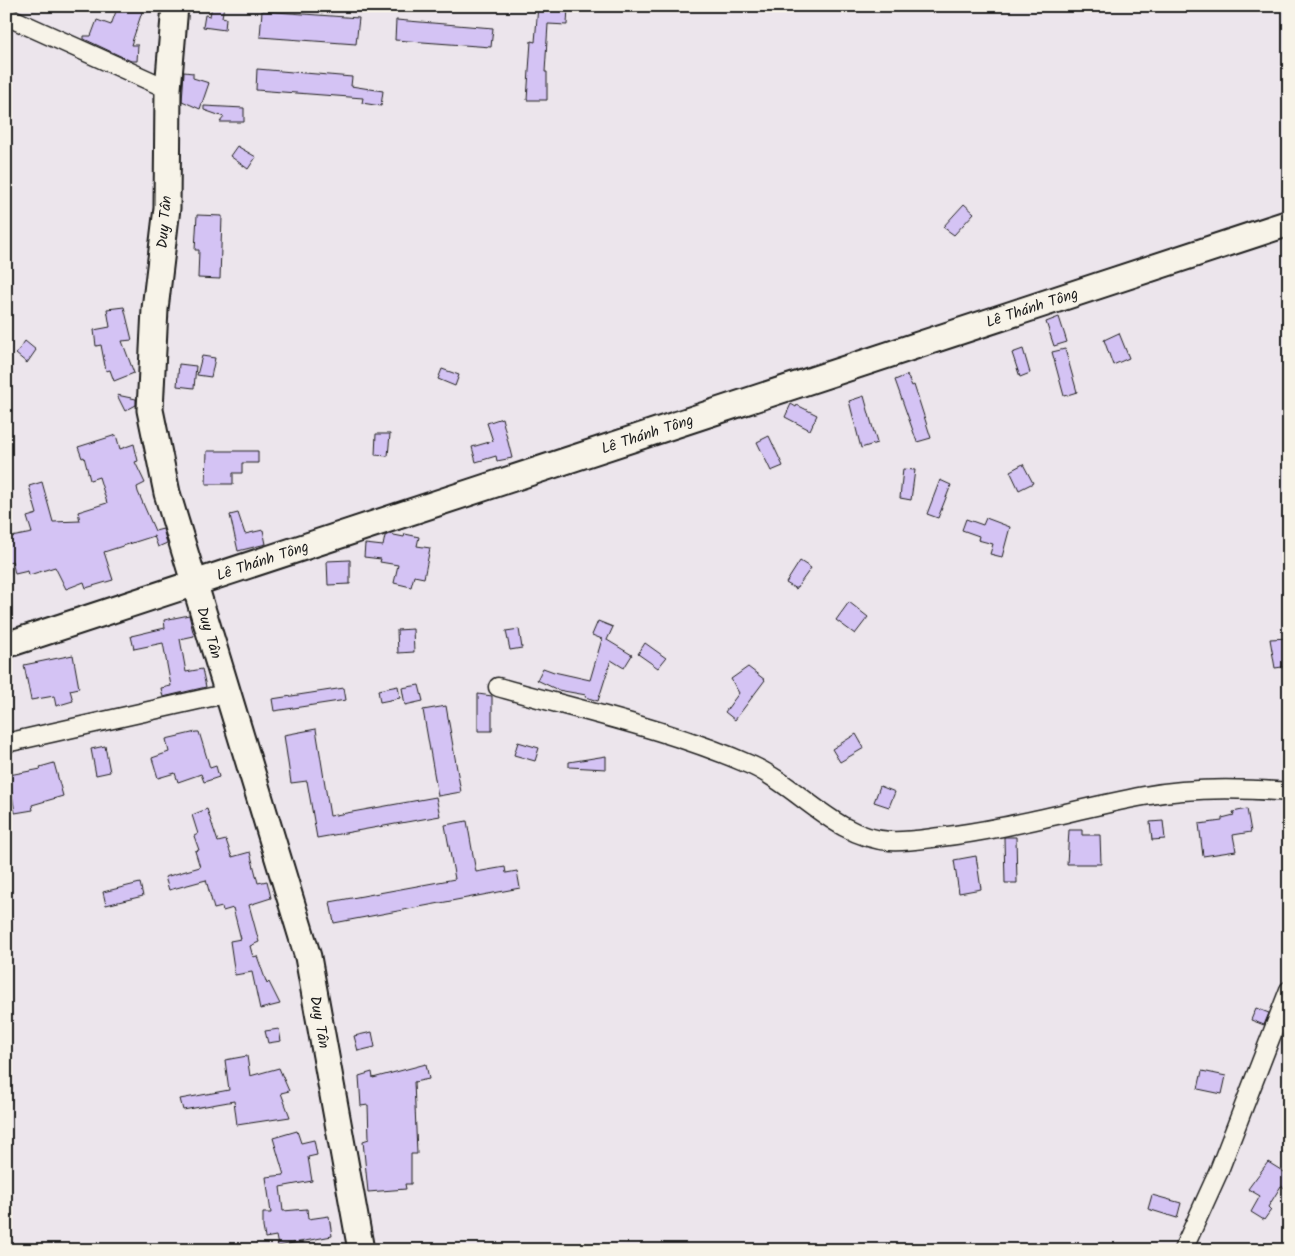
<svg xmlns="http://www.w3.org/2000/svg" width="1295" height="1256" font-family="Kalam,sans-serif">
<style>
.building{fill:#d4c3f4;stroke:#1c1c1c}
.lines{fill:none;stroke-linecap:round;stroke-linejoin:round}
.street-casing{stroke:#1c1c1c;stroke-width:21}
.secondary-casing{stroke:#1c1c1c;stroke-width:29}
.street{stroke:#f7f3e8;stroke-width:18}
.secondary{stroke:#f7f3e8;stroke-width:25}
.labels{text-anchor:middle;stroke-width:4;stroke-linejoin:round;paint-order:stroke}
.street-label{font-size:15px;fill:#1c1c1c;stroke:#f7f3e8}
</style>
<rect width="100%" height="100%" fill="#ece5ec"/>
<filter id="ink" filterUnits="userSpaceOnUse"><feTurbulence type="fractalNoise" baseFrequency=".02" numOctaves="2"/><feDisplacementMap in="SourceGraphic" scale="10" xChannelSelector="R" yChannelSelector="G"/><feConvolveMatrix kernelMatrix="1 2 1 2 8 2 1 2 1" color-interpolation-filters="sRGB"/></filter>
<g filter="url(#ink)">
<!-- building -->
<path class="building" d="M118,6H144L131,45H138L137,61H131L84,39V36H91L97,20L111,25Z
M212,6H224L222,17L226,18L225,30L203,27L205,15L210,16Z
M538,6H568L567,25L548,24L545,72H547V100H527L531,41L535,42Z
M262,11L359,18L356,44L260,37Z
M396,20L493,28L491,47L395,40Z
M257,69L352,77L351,86L383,91L381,106L362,103L363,98L256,90Z
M184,72L193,73V78L209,83L200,109L182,101Z
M204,106L244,108V122H220L224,117L204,110Z
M237,146L256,157L248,169L230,156Z
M964,204L974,213L954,235L943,227Z
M197,215L222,216L220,279L198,278L199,250H195Z
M124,307L132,340L122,341L134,373L114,381L110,370L106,371L101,345L96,346L94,330L110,327L107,309Z
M1059,317L1067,342L1054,346L1046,322Z
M1119,333L1129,358L1113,365L1104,340Z
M25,341L36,350L27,363L16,354Z
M1023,349L1030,373L1020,377L1012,353Z
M1065,349L1077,392L1064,396L1052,352Z
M202,356L215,358L211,377L197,375Z
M179,364L196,366L194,388L177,386Z
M442,369L459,375L455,386L438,379Z
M907,375L912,386L914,385L931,438L917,442L895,380Z
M117,395L136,399V405L125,411Z
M864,396L877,443L861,448L849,401Z
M791,404L796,407L797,405L817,415L810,430L785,417Z
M502,418L512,458L497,461L496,456L476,462L472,447L493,441L487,423Z
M376,434H390L388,456L375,455Z
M116,435L120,449L134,444L138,461L135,462L145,483L137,487L138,492L155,531L163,529L167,543L158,547L154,536L104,552L113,580L86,588L84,582L66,589L55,567L29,575L28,571L15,574L12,561L6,563V538L32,533L27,517L37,514L29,486L42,482L53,522L80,521L78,512L107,503L99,477L90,480L84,457L82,458L78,447Z
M769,436L783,466L771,471L757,442Z
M207,451H258V463H242V473H233V484H206Z
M1023,464L1033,483L1019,490L1010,471Z
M903,469L915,470L911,500L900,498Z
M940,480L951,485L938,518L927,514Z
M238,513L245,534L263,530L266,544L238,551L230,515Z
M986,518L1010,527L1002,557L990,554L993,544L978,540L979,536L962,530L966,519L983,525Z
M389,534L404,537L405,534L419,537L417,546L430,548L424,578L414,576L411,587L394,583L398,565L380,562L381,559L364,557L365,544L383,546L385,536Z
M350,560V584L328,585L327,561Z
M800,561L811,568L796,589L786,583Z
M849,602L868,617L855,634L836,620Z
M189,615L194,636L180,639L186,672L202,669L206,687L163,697L161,688L171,686L163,643L134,649L131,636L165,628L164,620Z
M598,621L613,627L607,640L632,655L624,668L611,660L598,701L585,697L586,695L558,690L537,680L543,668L554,672L590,680L602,639L592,635Z
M413,629L414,652L398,653L397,630Z
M519,629L522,648L510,650L506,631Z
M1289,638V666L1275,668L1270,639Z
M645,643L666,658L658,668L638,654Z
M73,655L79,688L70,690L73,701L56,706L54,696L31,700L24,665Z
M748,667L765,680L735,720L725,712L739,693L731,679Z
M419,685L423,701L405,705L402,688Z
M398,686L400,698L380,702L378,690Z
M344,688L346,700L274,711L272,699Z
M478,694L492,696V731H478Z
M446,706L461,792L438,796L423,710Z
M316,729L330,816L436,797L440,816L317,838L307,781L291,783L284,735Z
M196,732H199L210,768L216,766L219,777L204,782L201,774L178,782L175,773L158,778L152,758L169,752L166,739Z
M856,734L864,748L840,762L832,749Z
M518,742L539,748L535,761L514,755Z
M105,746L110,772L96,775L91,749Z
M606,756V769L569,767V762Z
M54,763L63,796L32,805L33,810L15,813L9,775L41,769L40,767Z
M880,786L895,792L889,807L874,802Z
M207,809L218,842L226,840L232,857L250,852L258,883L267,881L271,898L249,905L259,942L250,946L253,957L257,956L267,984L269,982L280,1004L260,1009L252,972L235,975L230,941L241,939L233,908L223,911L222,907L214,909L206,880L169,890L165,877L200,867L195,851L199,850L194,836L198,834L192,815Z
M1247,809L1251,832L1233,835L1236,851L1203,856L1199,824L1222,821V818L1234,815L1233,812Z
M467,821L476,872L505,867L506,873L517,871L520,888L334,923L330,902L455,879L445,825Z
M1163,821L1165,839L1152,840L1150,822Z
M1069,830H1082V835H1100L1101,864H1067Z
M1004,837H1016L1017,883H1005Z
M976,856L981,889L959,893L954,860Z
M140,883L143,896L106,905L103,892Z
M1256,1008L1269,1013L1264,1025L1251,1020Z
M279,1029L281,1041L268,1043L265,1031Z
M372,1032L375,1047L358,1051L354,1036Z
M247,1056L250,1076L279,1068L289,1091L281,1093L290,1117L237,1125L234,1101L183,1110L180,1099L229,1090L225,1060Z
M426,1064L429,1079L414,1082L417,1154H411V1184H405L406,1189L368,1192L363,1141L369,1139L368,1105L361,1106L359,1076L372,1072L373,1078Z
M1202,1071L1226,1076L1222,1094L1198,1089Z
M297,1131L301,1143L314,1140L317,1155L308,1157L312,1181L280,1187L283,1211L307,1209L308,1219L329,1216L332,1236L278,1246L276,1236L265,1238L263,1227V1213H271L266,1177L284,1175L273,1138Z
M1268,1162L1289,1175V1190L1281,1186L1268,1207L1271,1210L1264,1220L1251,1212L1260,1196L1248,1189Z
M1152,1195L1181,1203L1177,1218L1148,1209Z"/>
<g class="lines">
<defs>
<path id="street" d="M6,16L168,89
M498,687C583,711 672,730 753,766C799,787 836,838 890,841C906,842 923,839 940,837C1009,829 1075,809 1144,796C1191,787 1241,788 1289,792
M6,743L229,693
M1183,1250L1218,1173L1289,990"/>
<g id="secondary">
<path id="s1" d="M175,6L168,89L167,208L155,309L150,410L167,493L308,957L361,1250"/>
<path id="s2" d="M6,645L1289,223"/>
</g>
</defs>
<!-- street casing -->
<use href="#street" class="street-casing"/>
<!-- secondary casing -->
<use href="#secondary" class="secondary-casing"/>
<!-- street -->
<use href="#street" class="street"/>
<!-- secondary -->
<use href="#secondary" class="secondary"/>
</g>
</g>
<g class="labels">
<!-- street labels -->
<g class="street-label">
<text transform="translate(164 222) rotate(-85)" y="5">Duy Tân</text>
<text dy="5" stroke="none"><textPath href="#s2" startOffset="1080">Lê Thánh Tông</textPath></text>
<text dy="5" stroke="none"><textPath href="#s2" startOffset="675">Lê Thánh Tông</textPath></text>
<text dy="5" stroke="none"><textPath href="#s2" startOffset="270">Lê Thánh Tông</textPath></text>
<text dy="5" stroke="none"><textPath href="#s1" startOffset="636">Duy Tân</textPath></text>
<text dy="5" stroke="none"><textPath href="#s1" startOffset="1041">Duy Tân</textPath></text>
</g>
</g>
<!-- margin -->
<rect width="1295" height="1256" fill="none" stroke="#f7f3e8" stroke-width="25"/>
<rect x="12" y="12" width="1270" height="1231" fill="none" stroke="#1c1c1c" stroke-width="2" filter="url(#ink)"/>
</svg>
